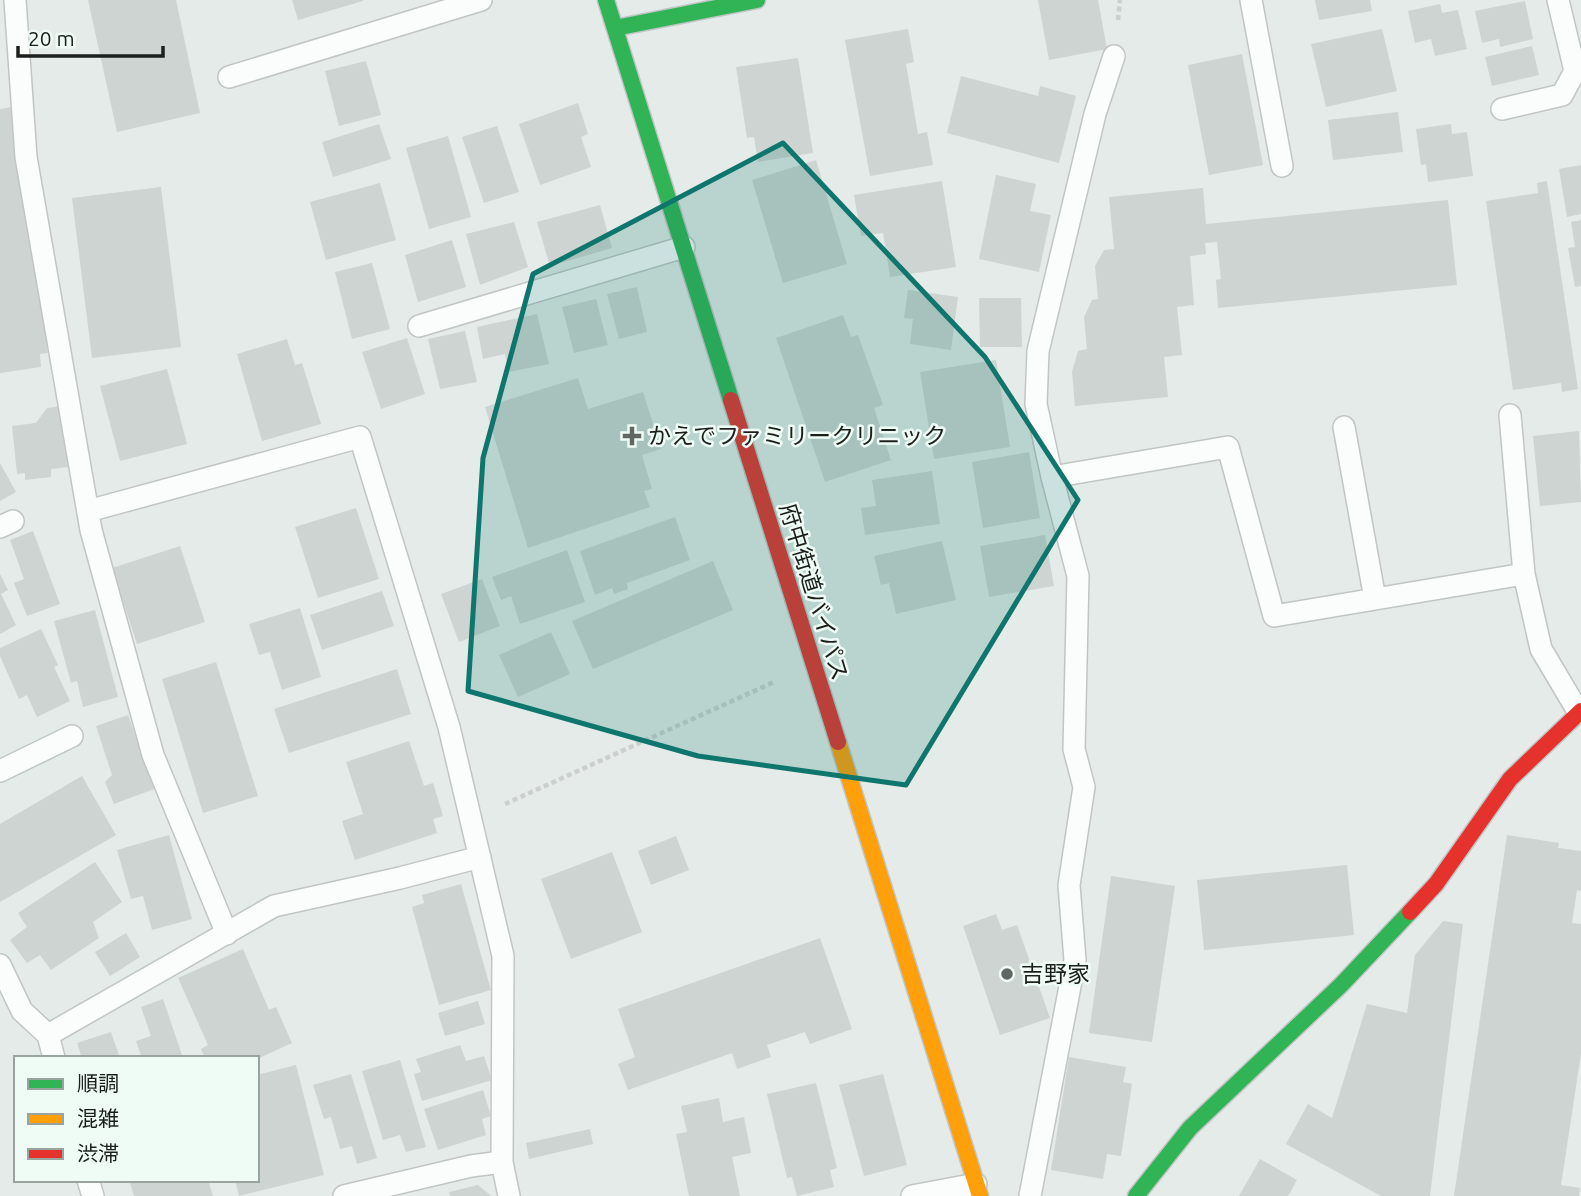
<svg xmlns="http://www.w3.org/2000/svg" width="1581" height="1196" font-family="Ubuntu,'Noto Sans JP',sans-serif">
<style>
.building{fill:#ced4d1}
.lines{fill:none;stroke-linecap:round;stroke-linejoin:round}
.lane-casing{stroke:#c1c6c4;stroke-width:24}
.fast-casing{stroke:#c1c6c4;stroke-width:19}
.slow-casing{stroke:#c1c6c4;stroke-width:19}
.jam-casing{stroke:#c1c6c4;stroke-width:19}
.path{stroke:#cccfce;stroke-width:4.5;stroke-dasharray:5 3.5;stroke-linecap:butt}
.lane{stroke:#fbfcfc;stroke-width:21}
.fast{stroke:#30b455;stroke-width:16}
.slow{stroke:#ff9f0a;stroke-width:16}
.jam{stroke:#e5322d;stroke-width:16}
.marked{fill:#0f766e;fill-opacity:0.2;stroke:#0f766e;stroke-width:5;stroke-linejoin:round}
.poi-dot{fill:#616764;stroke:#effcf5;stroke-width:2.5}
.labels{text-anchor:middle;stroke-width:5;stroke-linejoin:round;paint-order:stroke}
.poi-label{font-size:23px;fill:#1b201d;stroke:#effcf5;text-anchor:start}
.street-label{font-size:23px;fill:#1b201d;stroke:#effcf5}
</style>
<rect width="100%" height="100%" fill="#e4ebe8"/>
<!-- building -->
<path class="building" d="M88,0H176L200,113L117,132Z
M292,0H363V1L298,20Z
M1038,0H1098L1107,49L1049,60Z
M1315,0H1370L1372,11L1319,20Z
M1525,1L1533,39L1500,47L1499,39L1482,43L1475,11Z
M1440,4L1442,13L1458,10L1467,49L1435,56L1431,39L1415,43L1408,11Z
M908,29L914,62L906,64L918,134L927,132L933,165L870,176L845,40Z
M1382,29L1397,91L1326,107L1311,44Z
M1532,46L1539,75L1492,86L1485,57Z
M1242,54L1263,165L1209,175L1188,65Z
M798,58L813,153L758,162L754,137L747,138L736,67Z
M366,61L381,115L339,126L325,71Z
M961,76L1038,96L1040,86L1076,96L1059,163L947,133Z
M578,103L588,134L581,137L591,167L540,185L519,124Z
M12,107L48,353L40,354L41,367L0,373V109Z
M1398,112L1403,152L1333,160L1328,120Z
M379,124L391,159L333,177L322,142Z
M1451,124L1452,134L1467,132L1473,176L1428,182L1426,164L1421,165L1416,129Z
M497,126L519,192L484,203L462,137Z
M448,136L471,217L429,229L406,148Z
M816,160L847,264L783,283L752,180Z
M1581,165V214L1567,217L1559,169Z
M996,175L1036,184L1030,211L1051,215L1039,272L979,259Z
M942,181L956,267L890,277L883,233L861,236L854,195Z
M1547,181L1578,389L1562,392L1561,383L1513,390L1486,201L1538,193L1537,183Z
M380,183L396,240L326,260L310,202Z
M161,187L181,347L92,358L72,198Z
M1203,188L1206,224L1448,200L1457,285L1218,308L1216,280L1221,279L1217,242L1205,243L1206,254L1190,256L1194,305L1177,307L1182,355L1164,357L1168,397L1075,406L1072,372L1078,351L1087,349L1084,317L1092,300L1098,299L1095,266L1104,250L1114,249L1109,197Z
M600,205L612,248L550,266L537,222Z
M1581,220V286L1575,287L1568,248L1575,247L1571,222Z
M514,222L528,267L480,285L466,234Z
M452,240L466,287L418,302L405,255Z
M372,263L390,329L352,339L335,272Z
M637,287L647,332L619,339L607,294Z
M908,290L958,297L951,350L910,344L913,319L904,318Z
M979,298H1021L1022,347H980Z
M596,299L608,345L574,353L562,307Z
M537,314L549,364L509,372L505,354L483,359L477,327Z
M843,315L851,337L858,335L883,405L874,408L891,460L825,482L776,338Z
M465,331L477,382L440,389L428,339Z
M407,338L425,394L381,409L362,352Z
M287,339L295,365L302,363L321,424L262,441L237,354Z
M996,360L1010,447L934,459L920,372Z
M167,369L187,444L120,461L100,386Z
M578,378L588,409L643,392L661,449L642,455L652,489L644,491L650,507L528,548L485,407Z
M62,406L69,467L51,469V477L25,480V473L17,474L12,426L36,423L47,408Z
M1579,431L1581,502L1540,506L1533,436Z
M1029,452L1040,518L983,528L972,462Z
M0,463L16,492L0,501Z
M932,471L940,524L865,535L861,508L876,506L872,480Z
M356,508L379,579L318,598L295,527Z
M675,517L690,560L627,583L628,589L614,594L612,588L595,595L580,551Z
M33,531L60,604L27,616L14,583L24,579L10,540Z
M1045,535L1054,586L989,597L980,546Z
M942,541L956,600L896,614L889,583L881,585L874,556Z
M180,546L205,622L137,644L112,568Z
M567,550L585,602L520,624L511,596L501,600L492,577Z
M713,561L733,610L593,669L572,621Z
M0,574L8,590L1,594L16,625L0,634Z
M482,579L500,626L459,642L441,594Z
M382,591L394,626L322,650L310,615Z
M300,608L321,677L282,690L270,652L259,655L249,624Z
M95,610L118,697L83,707L77,681L71,683L54,621Z
M41,629L58,665L54,667L70,701L37,717L27,695L19,699L0,656V648Z
M551,632L570,674L518,697L499,655Z
M216,662L258,796L203,813L162,679Z
M397,669L411,714L289,753L274,709Z
M128,715L154,789L114,804L105,782L112,775L96,726Z
M409,741L424,786L433,783L443,816L433,819L437,833L355,860L342,821L363,814L346,762Z
M82,776L116,835L0,902V824Z
M169,835L192,919L152,930L143,896L131,899L117,850Z
M1507,835L1559,843L1558,848L1581,851V891L1577,890L1572,923L1581,924V1054L1561,1185L1580,1188L1579,1196H1454Z
M676,836L689,870L651,885L638,851Z
M612,852L642,932L571,959L541,879Z
M95,862L122,902L93,922L99,938L51,970L40,955L27,963L10,940L27,927L18,913Z
M1347,865L1354,935L1204,950L1197,880Z
M1111,876L1175,886L1152,1042L1089,1033Z
M461,884L491,990L439,1005L412,907L424,903L422,895Z
M996,914L1002,930L1017,925L1050,1018L1000,1035L963,926Z
M1443,921L1463,924L1430,1196H1381L1286,1144L1308,1104L1332,1118L1367,1004L1407,1013L1415,955Z
M126,933L140,957L110,976L95,952Z
M820,938L852,1029L810,1044L805,1032L767,1045L771,1057L737,1069L732,1053L628,1090L618,1064L635,1057L618,1009Z
M243,949L269,1010L276,1007L292,1043L257,1059L205,1058L201,1049L208,1045L178,978Z
M163,999L183,1058H142L136,1041L151,1036L141,1007Z
M478,1001L485,1024L445,1036L438,1013Z
M111,1032L120,1058H82L77,1043Z
M460,1045L466,1061L484,1056L492,1080L422,1101L414,1074L421,1072L416,1059Z
M1069,1057L1126,1067L1123,1082L1132,1084L1121,1156L1107,1154L1103,1179L1051,1170Z
M400,1060L426,1147L406,1152L400,1135L383,1140L362,1071Z
M296,1065L324,1175L239,1196L235,1180H257V1075Z
M351,1074L377,1158L357,1164L352,1146L340,1149L331,1117L324,1119L313,1085Z
M883,1074L907,1165L864,1176L839,1085Z
M816,1083L837,1168L830,1170L834,1187L797,1196L792,1177L787,1178L767,1094Z
M483,1090L491,1116L482,1119L486,1135L438,1150L424,1109Z
M719,1098L723,1122L744,1117L751,1153L732,1157L740,1196H689L676,1134L687,1132L681,1106Z
M590,1129L593,1144L529,1159L526,1143Z
M1260,1159L1297,1180L1288,1196H1239Z
M129,1180H208L213,1196H134Z
M478,1185L491,1196H450L449,1192Z"/>
<g class="lines">
<defs>
<path id="lane" d="M15,0L26,157L91,530L153,755L227,934
M1251,0L1282,166
M229,77L481,0
M1502,109L1562,95L1575,71L1558,0
M419,326L684,247
M1510,415L1524,574L1541,649L1579,713
M1344,427L1375,599
M1052,477L1228,447L1274,616L1524,574
M88,511L360,437L449,727L503,956L502,1162L509,1196
M0,527L13,521
M0,771L72,736
M0,965L22,1011L48,1035L54,1058
M48,1035L274,906L400,878L480,857
M88,1180L93,1196
M344,1196L471,1166L502,1162
M912,1196L976,1184
M1030,1196L1075,960L1069,885L1084,787L1074,749L1078,576L1052,477L1036,404L1038,351L1095,114L1114,56"/>
<path id="fast" d="M606,0L731,400
M615,28L757,0
M1136,1196L1190,1128L1341,985L1410,912"/>
<path id="slow" d="M838,742L980,1196"/>
<path id="jam" d="M731,400L838,742
M1410,912L1436,884L1510,779L1581,711"/>
</defs>
<!-- lane casing -->
<use href="#lane" class="lane-casing"/>
<!-- fast casing -->
<use href="#fast" class="fast-casing"/>
<!-- slow casing -->
<use href="#slow" class="slow-casing"/>
<!-- jam casing -->
<use href="#jam" class="jam-casing"/>
<!-- path -->
<path class="path" d="M1118,20L1120,0
M505,804L774,682"/>
<!-- lane -->
<use href="#lane" class="lane"/>
<!-- fast -->
<use href="#fast" class="fast"/>
<!-- slow -->
<use href="#slow" class="slow"/>
<!-- jam -->
<use href="#jam" class="jam"/>
</g>
<!-- marked area -->
<path class="marked" d="M783,143L985,357L1078,500L906,785L698,756L468,691L483,458L533,274Z"/>
<!-- markers -->
<g class="poi-dot">
<path d="M628.5 425.5h7v7h7v7h-7v7h-7v-7h-7v-7h7z"/>
<circle cx="1007" cy="974" r="7"/>
</g>
<g class="labels">
<!-- poi labels -->
<g class="poi-label">
<text x="648" y="444">かえでファミリークリニック</text>
<text x="1021" y="982">吉野家</text>
</g>
<!-- street labels -->
<g class="street-label">
<text transform="translate(814 592) rotate(73)" y="8">府中街道バイパス</text>
</g>
</g>
<!-- legend -->
<rect x="14" y="1056" width="245" height="126" fill="#effcf5" stroke="#9aa49f" stroke-width="2"/>
<rect x="28" y="1079" width="35" height="10" fill="#30b455" stroke="#9aa49f" stroke-width="2"/>
<text x="77" y="1091" font-size="21" fill="#1b201d">順調</text>
<rect x="28" y="1114" width="35" height="10" fill="#ff9f0a" stroke="#9aa49f" stroke-width="2"/>
<text x="77" y="1126" font-size="21" fill="#1b201d">混雑</text>
<rect x="28" y="1149" width="35" height="10" fill="#e5322d" stroke="#9aa49f" stroke-width="2"/>
<text x="77" y="1161" font-size="21" fill="#1b201d">渋滞</text>
<!-- scale -->
<path d="M18 46v10h145v-10" fill="none" stroke="#1b201d" stroke-width="3.5"/>
<text x="28" y="46" font-size="21" fill="#1b201d" stroke="#effcf5" stroke-width="5" paint-order="stroke">20 m</text>
</svg>
